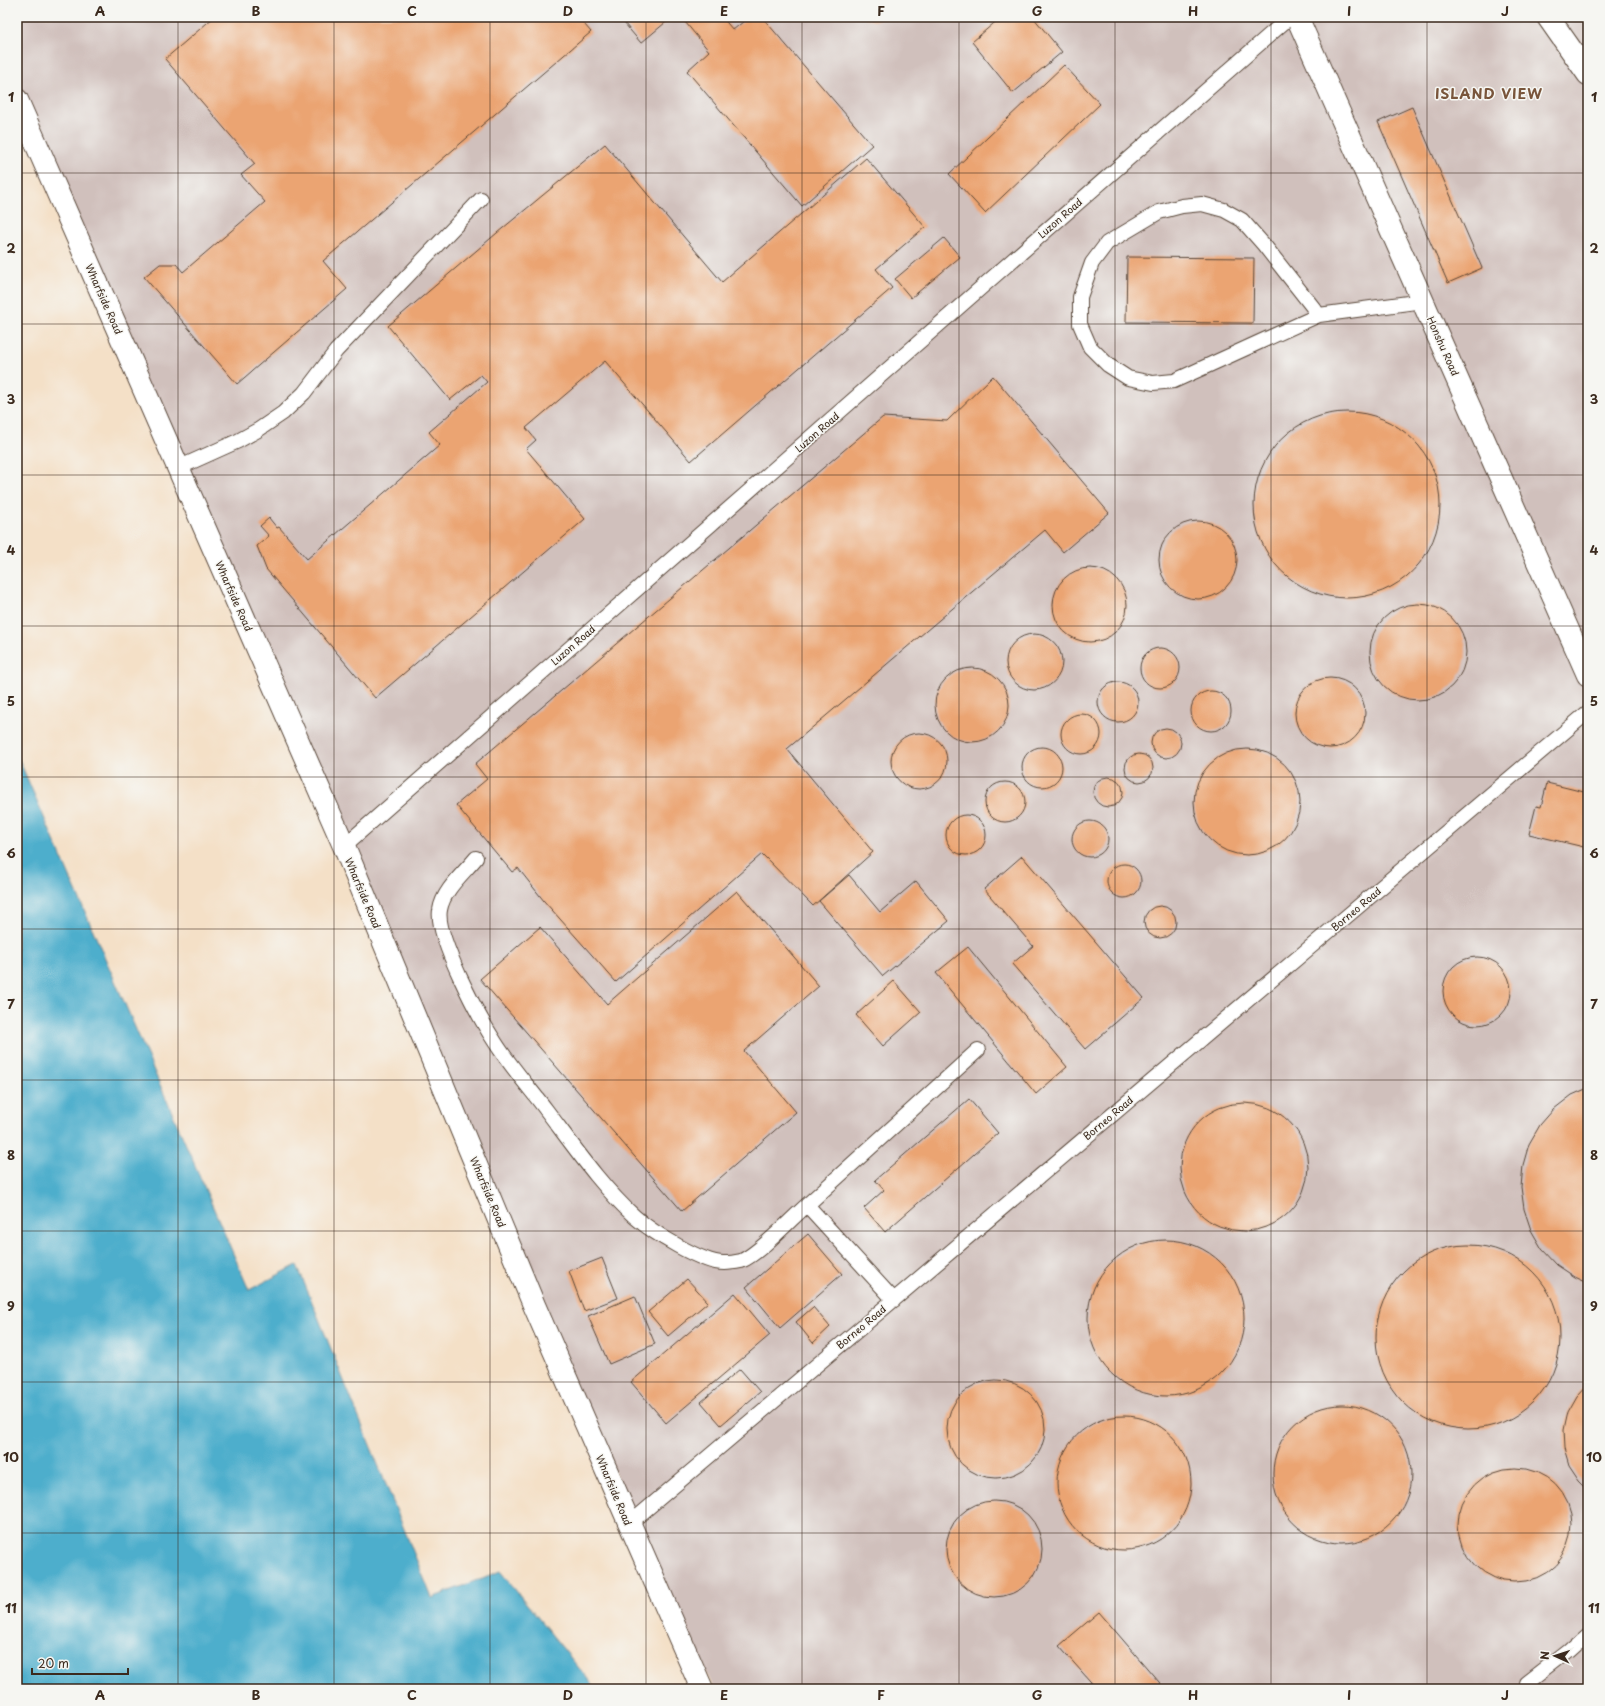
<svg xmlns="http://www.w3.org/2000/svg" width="1605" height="1706" font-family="'Playpen Sans',sans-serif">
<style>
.industrial{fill:#d0c0bc}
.water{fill:#4daecc;stroke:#446c75}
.building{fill:#eba472}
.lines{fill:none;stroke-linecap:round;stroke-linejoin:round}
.service-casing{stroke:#574537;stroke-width:16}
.minor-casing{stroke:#574537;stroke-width:24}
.service{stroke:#fff;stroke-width:14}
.minor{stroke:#fff;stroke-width:22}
.grid{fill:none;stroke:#3b2a1e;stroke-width:1;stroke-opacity:0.55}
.labels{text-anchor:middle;stroke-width:3;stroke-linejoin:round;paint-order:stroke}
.street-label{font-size:10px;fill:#3b2a1e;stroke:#f6f6f2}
.district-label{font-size:14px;font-weight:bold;letter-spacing:1px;fill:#79553b;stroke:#f6f6f2}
.neatline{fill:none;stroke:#3b2a1e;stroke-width:1.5}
.grid-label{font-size:13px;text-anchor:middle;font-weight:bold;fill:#3b2a1e}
</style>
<rect width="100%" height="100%" fill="#f6f6f2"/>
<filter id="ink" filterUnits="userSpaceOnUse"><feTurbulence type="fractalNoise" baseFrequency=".025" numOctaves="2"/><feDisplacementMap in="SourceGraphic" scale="8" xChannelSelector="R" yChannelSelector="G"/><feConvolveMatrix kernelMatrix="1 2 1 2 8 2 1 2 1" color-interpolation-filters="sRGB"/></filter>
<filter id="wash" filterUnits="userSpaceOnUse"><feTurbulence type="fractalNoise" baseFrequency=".012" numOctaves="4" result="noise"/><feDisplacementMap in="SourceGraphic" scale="16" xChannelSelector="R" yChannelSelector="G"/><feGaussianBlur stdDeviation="0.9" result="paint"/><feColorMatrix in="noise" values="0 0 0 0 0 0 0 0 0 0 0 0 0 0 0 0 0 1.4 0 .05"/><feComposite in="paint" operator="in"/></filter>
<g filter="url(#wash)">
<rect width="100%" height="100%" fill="#f4e0c7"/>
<!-- industrial -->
<path class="industrial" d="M17,17H1588V1689H714L574,1385L17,85Z"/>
<!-- water -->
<path class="water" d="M17,755L249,1290L297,1265L432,1598L500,1571L596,1689H17Z"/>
<g id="blocks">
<!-- building -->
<path class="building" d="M214,17H578L591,32L323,261L347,289L237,384L144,277L160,264H176L183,272L265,202L241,175L255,164L165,59Z
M619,17H672L641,43Z
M681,17H722L733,30L749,17H762L872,145L802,206L687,71L709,51Z
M862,17H886L874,21Z
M1001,17H1033L1062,52L1013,93L972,42Z
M1064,65L1100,104L985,213L949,174Z
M1412,107L1482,268L1448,283L1378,122Z
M605,144L722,282L866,158L925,227L876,269L892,288L691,461L605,361L526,428L536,440L526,449L585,519L375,698L266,569L257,546L269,536L260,526L269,518L277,528L279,527L307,559L440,445L429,432L487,382L481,375L450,400L388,326L497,233Z
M944,238L960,257L911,298L895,279Z
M1127,257L1254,258L1253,323L1126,322Z
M993,376L1109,513L1063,552L1045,530L787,749L873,852L813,906L762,854L616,982L544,901L518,868L512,872L456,805L487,779L475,764L883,417L947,421Z
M1254 505a93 93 0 1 1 186 0a93 93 0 1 1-186 0Z
M1159 560a39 39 0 1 1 78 0a39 39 0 1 1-78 0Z
M1053 605a37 37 0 1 1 74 0a37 37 0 1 1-74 0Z
M1370 652a48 48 0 1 1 96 0a48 48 0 1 1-96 0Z
M1006 662a28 28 0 1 1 56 0a28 28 0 1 1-56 0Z
M1140 668a20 20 0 1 1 40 0a20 20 0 1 1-40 0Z
M935 705a37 37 0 1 1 74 0a37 37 0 1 1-74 0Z
M1295 713a35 35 0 1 1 70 0a35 35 0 1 1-70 0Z
M1098 702a20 20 0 1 1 40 0a20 20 0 1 1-40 0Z
M1191 711a20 20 0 1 1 40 0a20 20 0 1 1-40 0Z
M1061 734a20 20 0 1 1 40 0a20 20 0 1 1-40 0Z
M1151 743a15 15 0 1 1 30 0a15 15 0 1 1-30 0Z
M891 761a28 28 0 1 1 56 0a28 28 0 1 1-56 0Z
M1022 767a20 20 0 1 1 40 0a20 20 0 1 1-40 0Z
M1194 802a53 53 0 1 1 106 0a53 53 0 1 1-106 0Z
M1125 768a14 14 0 1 1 28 0a14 14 0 1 1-28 0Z
M1093 792a15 15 0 1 1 30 0a15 15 0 1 1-30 0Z
M985 802a20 20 0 1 1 40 0a20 20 0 1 1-40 0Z
M1547,783L1588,793V848L1529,834L1536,806L1541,807Z
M946 835a20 20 0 1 1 40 0a20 20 0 1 1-40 0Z
M1072 839a18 18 0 1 1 36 0a18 18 0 1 1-36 0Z
M1022,856L1144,998L1085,1049L1012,964L1033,946L984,889Z
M1107 881a17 17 0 1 1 34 0a17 17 0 1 1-34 0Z
M849,875L880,912L916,881L949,921L883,976L819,901Z
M737,891L819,986L744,1051L796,1112L682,1211L480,979L540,927L607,1004Z
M1144 922a16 16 0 1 1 32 0a16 16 0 1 1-32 0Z
M968,947L1067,1067L1036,1094L936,973Z
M1443 991a34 34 0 1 1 68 0a34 34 0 1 1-68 0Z
M894,981L921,1012L883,1046L856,1015Z
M1588,1088V1283L1575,1277L1557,1265L1542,1249L1531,1230L1524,1209L1521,1187L1523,1165L1529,1144L1540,1125L1554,1109L1572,1095Z
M969,1099L998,1133L885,1232L864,1208L884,1190L875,1180Z
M1180 1167a64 64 0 1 1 128 0a64 64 0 1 1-128 0Z
M808,1234L842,1274L780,1328L746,1287Z
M1088 1318a78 78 0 1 1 156 0a78 78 0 1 1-156 0Z
M1376 1337a92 92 0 1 1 184 0a92 92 0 1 1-184 0Z
M602,1258L618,1298L584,1311L569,1271Z
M687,1279L708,1302L668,1336L648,1312Z
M735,1293L770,1335L666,1423L631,1382Z
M635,1296L655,1344L609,1364L588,1316Z
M813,1307L830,1327L813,1343L796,1322Z
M740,1369L760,1392L721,1425L701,1402Z
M947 1429a49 49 0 1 1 98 0a49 49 0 1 1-98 0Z
M1588,1384V1488L1580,1480L1570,1465L1565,1448L1564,1430L1568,1412L1577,1396Z
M1273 1474a69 69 0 1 1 138 0a69 69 0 1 1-138 0Z
M1057 1483a67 67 0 1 1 134 0a67 67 0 1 1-134 0Z
M1458 1525a57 57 0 1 1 114 0a57 57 0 1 1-114 0Z
M946 1549a48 48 0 1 1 96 0a48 48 0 1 1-96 0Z
M1099,1612L1165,1689H1097L1059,1646Z"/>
</g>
</g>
<g filter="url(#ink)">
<use href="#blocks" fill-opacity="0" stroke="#574537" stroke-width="1"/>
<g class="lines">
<defs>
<path id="service" d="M1319,315L1264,245L1242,220L1224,210L1202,204L1182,206L1159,212L1107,243L1092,263L1080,297V324L1090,347L1108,365L1128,378L1153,383L1174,381L1319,315L1423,301
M178,468L238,441L258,430L283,413L304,393L336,351L481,199
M344,846L1290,17
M476,858C464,873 443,890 440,910C435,936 480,1019 495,1042C510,1066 530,1088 547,1111C575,1148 601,1186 635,1217C652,1232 703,1264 725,1263C730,1263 736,1262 741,1261C759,1254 791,1219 807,1205L894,1300
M807,1205L978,1050
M629,1524L1588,712
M1534,1689L1527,1684L1568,1652L1588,1634"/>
<path id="minor" d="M1297,17L1588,675
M1548,17L1588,74
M17,100L344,846L534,1305L702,1689"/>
</defs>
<!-- service casing -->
<use href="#service" class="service-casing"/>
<!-- minor casing -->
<use href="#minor" class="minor-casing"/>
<!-- service -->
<use href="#service" class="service"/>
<!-- minor -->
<use href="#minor" class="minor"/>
</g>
</g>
<!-- grid -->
<path class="grid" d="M178,17V1689M334,17V1689M490,17V1689M646,17V1689M802,17V1689M959,17V1689M1115,17V1689M1271,17V1689M1427,17V1689M17,173H1588M17,324H1588M17,475H1588M17,626H1588M17,777H1588M17,929H1588M17,1080H1588M17,1231H1588M17,1382H1588M17,1533H1588"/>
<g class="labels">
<!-- street labels -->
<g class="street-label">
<text transform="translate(1060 218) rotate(-41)" y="4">Luzon Road</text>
<text transform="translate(104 299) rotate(66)" y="4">Wharfside Road</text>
<text transform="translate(1443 346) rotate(66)" y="4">Honshu Road</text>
<text transform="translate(817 432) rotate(-41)" y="4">Luzon Road</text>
<text transform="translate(234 596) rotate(66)" y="4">Wharfside Road</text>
<text transform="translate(573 645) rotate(-41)" y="4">Luzon Road</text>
<text transform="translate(363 893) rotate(67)" y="4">Wharfside Road</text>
<text transform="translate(1356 909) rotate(-40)" y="4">Borneo Road</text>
<text transform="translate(1108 1118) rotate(-40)" y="4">Borneo Road</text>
<text transform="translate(488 1192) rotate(67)" y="4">Wharfside Road</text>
<text transform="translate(861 1327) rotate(-40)" y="4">Borneo Road</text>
<text transform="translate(614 1490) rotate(67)" y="4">Wharfside Road</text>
</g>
<!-- district labels -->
<g class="district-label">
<text x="1489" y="99">ISLAND VIEW</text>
</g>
</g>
<!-- margin -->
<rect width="1605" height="1706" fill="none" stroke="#f6f6f2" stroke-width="44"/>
<!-- north arrow -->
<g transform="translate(1555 1656) rotate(273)" stroke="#f6f6f2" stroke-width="3" paint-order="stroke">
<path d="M0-3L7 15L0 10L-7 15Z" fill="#3b2a1e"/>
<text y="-6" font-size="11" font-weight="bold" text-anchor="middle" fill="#3b2a1e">N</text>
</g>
<!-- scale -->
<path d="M32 1668v6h96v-6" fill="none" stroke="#3b2a1e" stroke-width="2"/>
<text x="38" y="1668" font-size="12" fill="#3b2a1e" stroke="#f6f6f2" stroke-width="3" paint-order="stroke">20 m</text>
<rect x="22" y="22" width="1561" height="1662" class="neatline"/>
<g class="grid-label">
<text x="100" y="16">A</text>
<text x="256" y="16">B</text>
<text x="412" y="16">C</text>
<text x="568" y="16">D</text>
<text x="724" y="16">E</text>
<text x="881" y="16">F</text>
<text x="1037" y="16">G</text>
<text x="1193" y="16">H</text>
<text x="1349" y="16">I</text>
<text x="1505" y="16">J</text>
<text x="11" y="102">1</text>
<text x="1594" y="102">1</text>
<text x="11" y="253">2</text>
<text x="1594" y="253">2</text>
<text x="11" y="404">3</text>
<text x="1594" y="404">3</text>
<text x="11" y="555">4</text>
<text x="1594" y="555">4</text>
<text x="11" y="706">5</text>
<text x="1594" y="706">5</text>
<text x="11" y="858">6</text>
<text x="1594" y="858">6</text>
<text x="11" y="1009">7</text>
<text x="1594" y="1009">7</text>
<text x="11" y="1160">8</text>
<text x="1594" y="1160">8</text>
<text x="11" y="1311">9</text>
<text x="1594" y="1311">9</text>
<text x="11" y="1462">10</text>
<text x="1594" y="1462">10</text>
<text x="11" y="1613">11</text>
<text x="1594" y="1613">11</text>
<text x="100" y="1700">A</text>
<text x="256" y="1700">B</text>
<text x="412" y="1700">C</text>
<text x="568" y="1700">D</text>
<text x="724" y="1700">E</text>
<text x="881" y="1700">F</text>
<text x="1037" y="1700">G</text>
<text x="1193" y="1700">H</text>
<text x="1349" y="1700">I</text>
<text x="1505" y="1700">J</text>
</g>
</svg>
